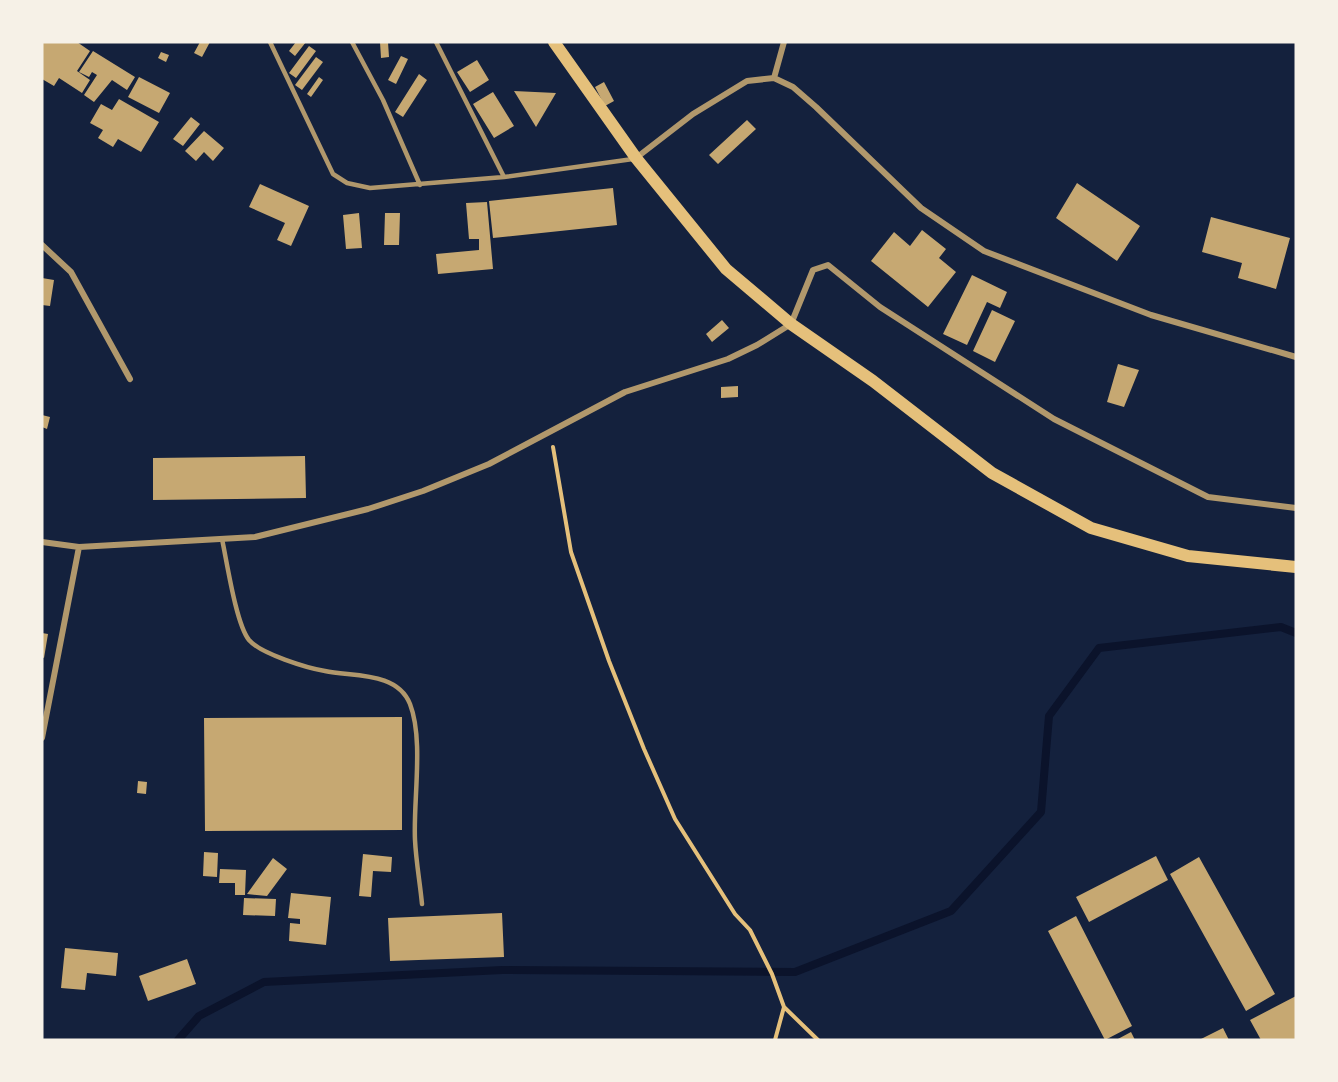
<svg xmlns="http://www.w3.org/2000/svg" width="1338" height="1082" font-family="Raleway,sans-serif">
<style>
.lines{fill:none;stroke-linecap:round;stroke-linejoin:round}
.stream{stroke:#0b132b;stroke-width:8}
.building{fill:#c6a872}
.path{stroke:#e5c07b;stroke-width:4}
.service{stroke:#b1986c;stroke-width:4.5}
.minor{stroke:#b1986c;stroke-width:6}
.secondary{stroke:#e5c07b;stroke-width:12}
</style>
<rect width="100%" height="100%" fill="#14213d"/>
<g class="lines">
<!-- stream -->
<path class="stream" d="M178,1040L199,1016L264,982L502,970L795,972L951,911L1041,812L1049,716L1099,648L1281,627L1296,633"/>
</g>
<!-- building -->
<path class="building" d="M42,42H77L90,51L77,71L90,80L82,93L59,78L54,86L42,79Z
M200,42H210L202,57L194,53Z
M296,42H306L295,56L289,51Z
M380,42H388L389,57L381,58Z
M309,46L316,51L296,78L289,73Z
M93,51L135,77L127,90L112,80L94,102L84,95L97,75L92,72L89,77L79,72Z
M161,52L169,55L166,62L158,58Z
M401,56L408,59L396,84L388,80Z
M316,57L323,62L302,90L295,85Z
M477,60L489,80L470,92L457,72Z
M419,74L427,80L403,117L395,112Z
M139,77L170,93L159,113L128,97Z
M319,77L323,80L311,97L307,94Z
M604,82L614,101L605,106L595,87Z
M514,91L556,93L536,127Z
M493,92L514,126L494,138L473,104Z
M119,99L159,122L141,152L118,139L113,147L98,138L103,130L90,123L101,104L112,110Z
M191,117L200,124L183,146L173,139Z
M747,120L756,129L718,164L709,155Z
M204,131L224,148L213,161L204,152L196,161L185,151Z
M1077,183L1140,226L1117,261L1056,218Z
M260,184L309,206L291,246L277,240L285,223L249,207Z
M613,188L617,225L493,238L489,201Z
M487,202L493,269L438,274L436,254L479,250V239H469L466,203Z
M359,213L362,248L346,249L343,215Z
M385,213H400L399,245H384Z
M1211,217L1290,238L1276,289L1238,278L1242,263L1202,252Z
M922,230L946,249L939,258L956,272L928,307L871,261L894,232L910,246Z
M972,275L1007,292L1000,308L987,302L967,345L943,334Z
M42,278L54,280L50,306L42,305Z
M992,310L1015,321L995,362L973,351Z
M722,320L729,328L712,342L706,334Z
M1118,364L1139,370L1124,407L1107,402Z
M738,386V397L721,398V387Z
M42,415L50,417L47,429L42,427Z
M305,456L306,498L153,500V458Z
M42,633L48,634L44,658L42,657Z
M402,717V830L205,831L204,718Z
M138,781L147,782L146,794L137,793Z
M204,852L218,853L217,877L203,876Z
M363,854L392,857L391,872L373,871L371,897L359,896Z
M1156,856L1168,880L1089,922L1076,897Z
M1199,857L1275,994L1246,1011L1170,874Z
M273,858L287,869L267,896L247,894Z
M220,869L246,870L245,895H235V883H219Z
M291,893L331,897L326,945L289,941L290,923L300,924V919L288,918Z
M244,898L276,899L275,916L243,915Z
M502,913L504,957L390,961L388,918Z
M1076,916L1132,1026L1105,1040L1048,931Z
M65,948L118,953L116,976L87,973L85,990L61,988Z
M187,959L196,984L148,1001L139,976Z
M1296,996V1039L1261,1040L1250,1020Z
M1223,1028L1229,1040H1199Z
M1131,1032L1135,1040H1116Z"/>
<g class="lines">
<!-- path -->
<path class="path" d="M553,447L571,552L609,661L644,749L675,819L735,914L750,930L772,974L784,1007L818,1040
M775,1040L784,1007"/>
<!-- service -->
<path class="service" d="M270,42L333,174L347,183L370,188L504,177L633,159
M352,42L383,100L420,185
M436,42L504,177
M222,539C227,562 236,624 249,640C261,654 307,668 325,671C352,677 397,671 410,704C424,740 413,801 415,840C416,861 420,883 422,904"/>
<!-- minor -->
<path class="minor" d="M774,78L784,42
M636,158L693,114L747,81L774,78L793,87L816,107L921,208L984,251L1151,315L1296,357
M42,245L71,272L130,379
M42,542L79,547L255,537L368,509L423,491L489,464L625,392L728,359L757,345L791,324L813,270L828,265L880,307L1054,419L1208,497L1296,508
M42,738L79,547"/>
<!-- secondary -->
<path class="secondary" d="M554,42L636,158L726,269L791,324L873,381L992,473L1091,528L1188,556L1296,567"/>
</g>
<!-- border -->
<rect width="1338" height="1082" fill="none" stroke="#f6f1e7" stroke-width="87"/>
</svg>
